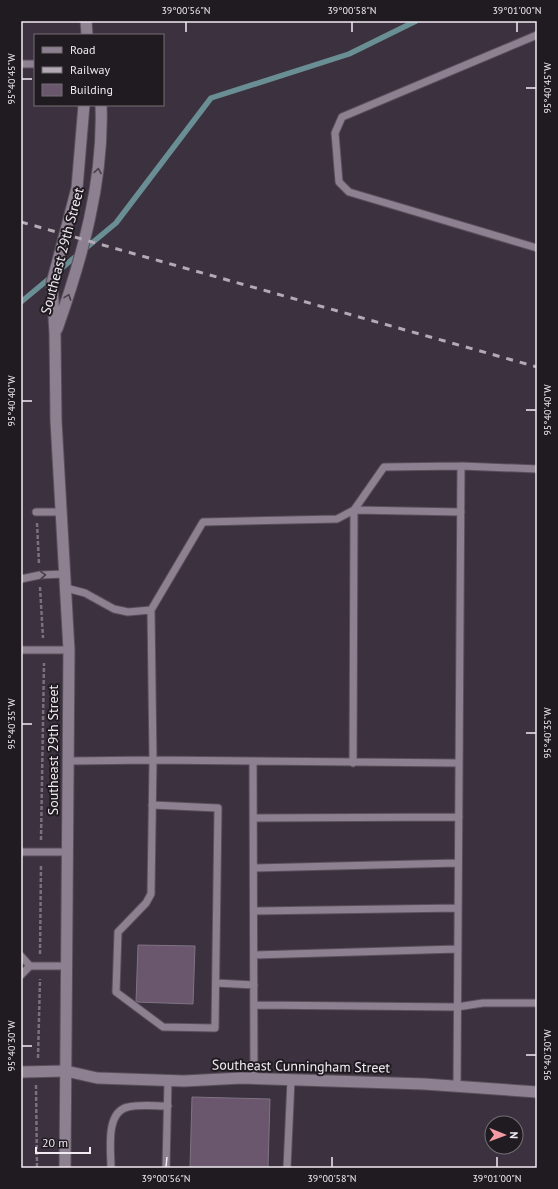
<svg xmlns="http://www.w3.org/2000/svg" width="558" height="1189" font-family="'PT Sans',sans-serif">
<style>
.lines{fill:none;stroke-linecap:round;stroke-linejoin:round}
.stream{stroke:#698f94;stroke-width:5.5}
.building{fill:#6a576d;stroke:#807383}
.service-casing{stroke:#594f5b;stroke-width:9}
.minor-casing{stroke:#594f5b;stroke-width:13}
.tertiary-casing{stroke:#594f5b;stroke-width:13}
.secondary-casing{stroke:#594f5b;stroke-width:13}
.path{stroke:#7b717d;stroke-width:2.5;stroke-dasharray:4 2;stroke-linecap:butt}
.service{stroke:#8d8090;stroke-width:7}
.minor{stroke:#8d8090;stroke-width:11}
.tertiary{stroke:#8d8090;stroke-width:11}
.secondary{stroke:#8d8090;stroke-width:11}
.rail{stroke:#b4aab5;stroke-width:3;stroke-dasharray:7 7;stroke-linecap:butt}
.oneway{stroke:#463e48}
.ticks{fill:none;stroke:#f2eaf3;stroke-width:1.5}
.labels{text-anchor:middle;stroke-width:4;stroke-linejoin:round;paint-order:stroke}
.street-label{font-size:14px;fill:#f2eaf3;stroke:#201b21}
.neatline{fill:none;stroke:#f2eaf3;stroke-width:1.5}
.ticks-label{font-size:10px;text-anchor:middle;fill:#f2eaf3}
</style>
<rect width="100%" height="100%" fill="#3c313f"/>
<g class="lines">
<!-- stream -->
<path class="stream" d="M21,302L116,223L211,98L349,54L416,21"/>
</g>
<!-- building -->
<path class="building" d="M138,945L195,946L193,1004L136,1002Z
M192,1097L270,1099L268,1168H190Z"/>
<g class="lines">
<defs>
<path id="service" d="M537,35L342,117L335,133L339,182L349,192L537,248
M21,64H35
M461,466L537,469
M36,512H62
M21,579L40,575L65,574
M66,588L85,593L114,609L128,612L151,610
M21,650H69
M69,761L153,760L151,894L146,903L118,932L116,992L163,1027L215,1028L218,808L152,805
M253,762L254,1079
M353,763L354,510L461,512
M254,818L459,817
M21,852H67
M254,868L458,863
M254,911L458,908
M254,955L458,949
M21,956L30,966H67
M21,975L30,966
M216,983L254,985
M255,1005L457,1007L483,1003H537
M457,1085L461,466L384,467L354,510L337,519L203,522L151,610L153,760L459,763
M111,1168C111,1150 105,1112 128,1107C140,1104 155,1106 168,1106
M166,1168L168,1081
M287,1168L291,1080"/>
<path id="minor" d="M66,1071L97,1078L184,1081L242,1078L424,1084L537,1092"/>
<path id="tertiary" d="M21,1072L66,1071"/>
<path id="secondary" d="M86,21L87,35
M57,329C82,258 104,181 101,105
M65,1168L69,650L56,421L55,334L52,283L77,188L84,105"/>
</defs>
<!-- service casing -->
<use href="#service" class="service-casing"/>
<!-- minor casing -->
<use href="#minor" class="minor-casing"/>
<!-- tertiary casing -->
<use href="#tertiary" class="tertiary-casing"/>
<!-- secondary casing -->
<use href="#secondary" class="secondary-casing"/>
<!-- path -->
<path class="path" d="M37,523L39,564
M40,587L43,638
M41,840L44,663
M40,954L41,865
M38,1058L40,979
M36,1085L37,1168"/>
<!-- service -->
<use href="#service" class="service"/>
<!-- minor -->
<use href="#minor" class="minor"/>
<!-- tertiary -->
<use href="#tertiary" class="tertiary"/>
<!-- secondary -->
<use href="#secondary" class="secondary"/>
<!-- rail -->
<path class="rail" d="M21,222L537,367"/>
</g>
<!-- one-way arrows -->
<defs><path id="oneway-chevron" d="M-2-3.5L2.5 0L-2 3.5" fill="none" stroke-width="1.6" stroke-linecap="round" stroke-linejoin="round"/></defs>
<g class="oneway">
<use href="#oneway-chevron" transform="translate(98 171) rotate(-81)"/>
<use href="#oneway-chevron" transform="translate(68 297) rotate(-70)"/>
<use href="#oneway-chevron" transform="translate(43 575) rotate(-4)"/>
</g>
<!-- ticks -->
<path class="ticks" d="M186,32V22M352,32V22M517,32V22M22,79H32M526,88H536M22,401H32M526,410H536M22,724H32M526,733H536M22,1046H32M526,1055H536M166,1167L167,1157M332,1167V1157M497,1167V1157"/>
<g class="labels">
<!-- street labels -->
<g class="street-label">
<text transform="translate(62 251) rotate(-75)" y="5">Southeast 29th Street</text>
<text transform="translate(53 750) rotate(-90)" y="5">Southeast 29th Street</text>
<text transform="translate(301 1066) rotate(1)" y="5">Southeast Cunningham Street</text>
</g>
</g>
<!-- border -->
<rect width="558" height="1189" fill="none" stroke="#201b21" stroke-width="44"/>
<!-- legend -->
<rect x="34" y="34" width="130" height="72" fill="#201b21" stroke="#746e75"/>
<rect x="42" y="47" width="20" height="6" fill="#8d8090" stroke="#746e75"/>
<text x="70" y="54" font-size="12" fill="#f2eaf3">Road</text>
<rect x="42" y="67" width="20" height="6" fill="#b4aab5" stroke="#746e75"/>
<text x="70" y="74" font-size="12" fill="#f2eaf3">Railway</text>
<rect x="42" y="84" width="20" height="12" fill="#6a576d" stroke="#746e75"/>
<text x="70" y="94" font-size="12" fill="#f2eaf3">Building</text>
<!-- north arrow -->
<g transform="translate(504 1135) rotate(91)"><circle r="19" fill="#201b21" stroke="#746e75"/>
<path d="M0-3L7 15L0 10L-7 15Z" fill="#f49aa3"/>
<text y="-6" font-size="11" font-weight="bold" text-anchor="middle" fill="#f2eaf3">N</text>
</g>
<!-- scale -->
<path d="M36 1147v6h54v-6" fill="none" stroke="#f2eaf3" stroke-width="2"/>
<text x="42" y="1147" font-size="12" fill="#f2eaf3" stroke="#201b21" stroke-width="3" paint-order="stroke">20 m</text>
<rect x="22" y="22" width="514" height="1145" class="neatline"/>
<g class="ticks-label">
<text x="186" y="14">39°00'56"N</text>
<text x="352" y="14">39°00'58"N</text>
<text x="517" y="14">39°01'00"N</text>
<text transform="translate(11 79) rotate(-90)" y="4">95°40'45"W</text>
<text transform="translate(547 88) rotate(-90)" y="4">95°40'45"W</text>
<text transform="translate(11 401) rotate(-90)" y="4">95°40'40"W</text>
<text transform="translate(547 410) rotate(-90)" y="4">95°40'40"W</text>
<text transform="translate(11 724) rotate(-90)" y="4">95°40'35"W</text>
<text transform="translate(547 733) rotate(-90)" y="4">95°40'35"W</text>
<text transform="translate(11 1046) rotate(-90)" y="4">95°40'30"W</text>
<text transform="translate(547 1055) rotate(-90)" y="4">95°40'30"W</text>
<text x="166" y="1182">39°00'56"N</text>
<text x="332" y="1182">39°00'58"N</text>
<text x="497" y="1182">39°01'00"N</text>
</g>
</svg>
